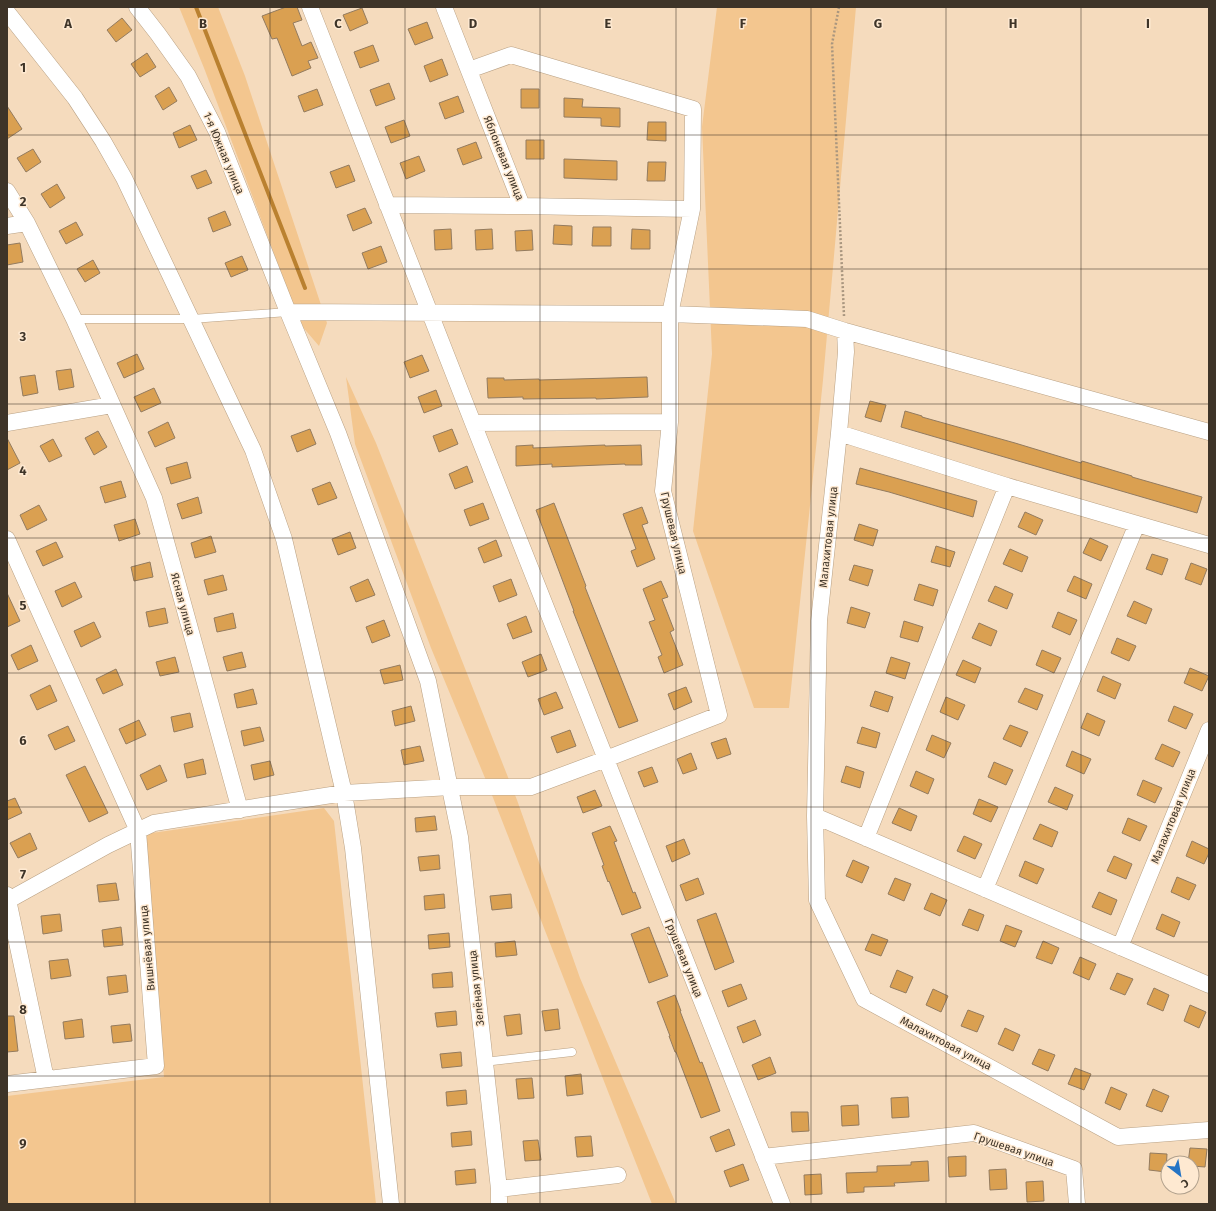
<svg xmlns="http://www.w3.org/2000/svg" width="1216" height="1211" font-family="'Fira Sans',sans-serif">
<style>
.green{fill:#f3c68f}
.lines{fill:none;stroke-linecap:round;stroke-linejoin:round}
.stream{stroke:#ba8130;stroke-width:4}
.building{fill:#daa051;stroke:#937b5f}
.service-casing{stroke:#b9a184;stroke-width:9}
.minor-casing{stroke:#b9a184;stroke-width:17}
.path{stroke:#a9967f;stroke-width:2.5;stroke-dasharray:2 2;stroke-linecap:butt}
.service{stroke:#fff;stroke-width:8}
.minor{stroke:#fff;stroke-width:16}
.grid{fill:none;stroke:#3e3428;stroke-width:1;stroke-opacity:0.55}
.labels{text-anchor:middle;stroke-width:3;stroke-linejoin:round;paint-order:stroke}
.street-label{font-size:11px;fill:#3e3428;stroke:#fee9d1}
.grid-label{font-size:13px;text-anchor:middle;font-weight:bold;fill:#3e3428;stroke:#fee9d1;stroke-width:3;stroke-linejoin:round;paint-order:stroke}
</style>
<rect width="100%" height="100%" fill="#f5dbbd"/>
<!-- green -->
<path class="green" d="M179,7H218L245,76L327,323L319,346L301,325L204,68Z
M717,7H856L823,380L789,708H754L693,531L712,354L702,127Z
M346,377L376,443L517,800L580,978L676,1204H652L490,790L431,648L355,444Z
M324,808L334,821L376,1204H7V1096L164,1077L145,834Z"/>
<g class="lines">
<!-- stream -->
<path class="stream" d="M196,7L305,288"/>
</g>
<!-- building -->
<path class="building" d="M286,7H297L302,20L293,23L302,46L311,42L318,58L308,61L311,68L292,76L277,38L272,39L262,16Z
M362,8L368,23L350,31L343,15Z
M122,18L132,30L116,42L107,30Z
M427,22L433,38L415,45L408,29Z
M373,45L379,61L360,68L354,52Z
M147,53L156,67L140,77L131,64Z
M442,59L448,75L430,82L424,66Z
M389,83L395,99L376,106L370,90Z
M169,87L177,101L163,110L155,96Z
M317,89L323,105L304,112L298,96Z
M521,89H539V108H521Z
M458,96L464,112L445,119L439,103Z
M564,98L583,99L582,107L620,108V127L601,126V118L564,117Z
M7,106L22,129L7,139Z
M404,120L410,136L391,143L385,127Z
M648,122H666V141L647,140Z
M190,125L197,140L179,148L173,133Z
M526,140H544V159H526Z
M476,142L482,158L463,165L457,149Z
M33,149L41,162L26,172L17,158Z
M419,156L425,171L406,179L400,163Z
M564,159L617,161V180L564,178Z
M648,162H666L665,181H647Z
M349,165L355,181L336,188L330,172Z
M206,170L212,183L197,189L191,176Z
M57,184L65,198L50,208L41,194Z
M365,208L372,223L353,231L347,215Z
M225,211L231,225L213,232L208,218Z
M76,222L83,235L66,244L59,231Z
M554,225L572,226V245L553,244Z
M593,227H611V246H592Z
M451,229L452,249L435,250L434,230Z
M492,229L493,249L476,250L475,230Z
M632,229L650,230V249H631Z
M532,230L533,250L516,251L515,231Z
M20,243L23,262L7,265V245Z
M381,246L387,262L368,269L362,253Z
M242,256L248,270L231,277L225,263Z
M93,260L100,273L85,282L77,269Z
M137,354L144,369L124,378L117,363Z
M422,355L429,371L410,378L404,362Z
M71,369L74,387L59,390L56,371Z
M35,375L38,393L23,396L20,377Z
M647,377L648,397L596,399V398L523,399V397L488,398L487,378H504V380L539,379V380Z
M154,388L161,403L141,412L134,397Z
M436,390L442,406L424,413L418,397Z
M870,401L886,405L881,422L865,417Z
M905,411L922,416V417L1015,443L1081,463L1082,461L1132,476V477L1202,497L1197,513L901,427Z
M168,422L175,438L155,447L148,432Z
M310,429L316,444L297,452L291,436Z
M452,429L458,444L439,452L433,436Z
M98,431L107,447L94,455L85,438Z
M7,438L20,463L7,470Z
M53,439L62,456L49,462L40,446Z
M533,445V448L605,445V446L641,445L642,465H625V464L552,467V464L516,466V446Z
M187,462L191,478L171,484L166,468Z
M467,466L473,482L455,489L449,474Z
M860,468L977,501L973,517L889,492L856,484Z
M121,481L126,497L105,503L100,487Z
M330,482L337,498L318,505L312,489Z
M198,497L202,513L182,519L177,504Z
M483,503L489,519L470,526L464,510Z
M554,503L586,586L585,587L638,721L619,728L573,611H574L536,510Z
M39,505L47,520L27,530L20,515Z
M642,507L648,523L642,525L655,559L637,567L631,551L636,549L623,514Z
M1025,512L1043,520L1036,535L1018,527Z
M135,519L140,534L119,541L114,525Z
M859,524L878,530L873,546L854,540Z
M350,532L356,548L338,555L332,539Z
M211,536L216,552L195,558L191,543Z
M1090,538L1108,546L1101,561L1083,553Z
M496,540L502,556L484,563L478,548Z
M56,542L63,557L43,566L36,551Z
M936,546L955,552L950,567L931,562Z
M1010,549L1028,557L1022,572L1003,564Z
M1152,554L1168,559L1162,575L1146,569Z
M150,562L153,577L134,581L131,567Z
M1191,563L1207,569L1201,585L1185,579Z
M854,565L873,570L868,586L849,580Z
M223,575L227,590L208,595L204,580Z
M1074,576L1092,584L1086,599L1067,591Z
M368,579L375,595L356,602L350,587Z
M511,579L517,595L499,602L493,586Z
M661,581L668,597L662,599L674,630L670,632L683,665L664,673L658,657L662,655L649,622L655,620L643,589Z
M75,582L82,597L62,607L55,591Z
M919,584L938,590L933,606L914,600Z
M995,586L1013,594L1007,609L988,601Z
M7,593L20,621L7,627Z
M1134,601L1152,609L1146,624L1127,616Z
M851,607L870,613L865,628L847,623Z
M165,608L168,623L149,627L146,612Z
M1058,612L1077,620L1070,635L1052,627Z
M233,613L236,628L217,632L214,618Z
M526,616L532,632L513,639L507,624Z
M384,620L390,636L372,643L366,627Z
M904,621L923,627L918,642L900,637Z
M94,622L101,637L81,647L74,631Z
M979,623L997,631L991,646L972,638Z
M1117,638L1136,646L1129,661L1111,653Z
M31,645L38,661L18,670L11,655Z
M1042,650L1061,658L1054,673L1036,665Z
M242,652L246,667L227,671L223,657Z
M541,654L547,670L528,677L522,662Z
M175,657L179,672L160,676L156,662Z
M891,657L910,663L905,679L886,673Z
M963,660L981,668L975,683L956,675Z
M400,665L403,680L384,684L380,670Z
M1190,668L1209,676L1202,691L1184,683Z
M116,669L123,685L103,694L96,679Z
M1103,676L1121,684L1115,699L1097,691Z
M50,685L57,701L37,710L30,695Z
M686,687L692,702L674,710L668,694Z
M1025,688L1043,695L1037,710L1018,702Z
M253,689L257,704L237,708L234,694Z
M875,691L893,697L888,712L870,706Z
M556,692L563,708L544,715L538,699Z
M946,697L965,705L958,720L940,712Z
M411,706L415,721L395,726L392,711Z
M1174,706L1193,714L1186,729L1168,721Z
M190,713L193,727L174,732L171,717Z
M1087,713L1105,721L1099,736L1081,728Z
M139,720L146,735L126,744L119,729Z
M1010,725L1028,732L1021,747L1003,739Z
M68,726L75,741L55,750L48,735Z
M260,727L264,741L244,746L241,731Z
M862,727L880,733L876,748L857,743Z
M570,730L576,746L557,753L551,737Z
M932,735L951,743L944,758L926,750Z
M726,738L731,754L717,759L711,743Z
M1162,744L1180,752L1173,767L1155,759Z
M420,746L424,761L404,765L401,750Z
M1072,751L1091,759L1084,774L1066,766Z
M691,753L697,769L683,774L677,759Z
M203,759L206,774L187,778L184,764Z
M270,761L274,775L254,780L251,765Z
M994,762L1013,770L1006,785L988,777Z
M160,765L167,781L147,790L140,775Z
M85,766L108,813L89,822L66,775Z
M846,766L864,772L860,788L841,782Z
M652,767L658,782L644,787L638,772Z
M916,771L934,779L928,794L910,786Z
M1143,780L1162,788L1155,803L1137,795Z
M1055,787L1073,795L1067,810L1048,802Z
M595,790L602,806L583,813L577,797Z
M15,798L22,813L7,820V801Z
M979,799L998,807L991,822L973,814Z
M899,808L917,816L911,831L892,823Z
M435,816L437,830L416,832L415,818Z
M1128,818L1147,826L1140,841L1122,833Z
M1040,824L1058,832L1052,847L1033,839Z
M610,826L617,841L614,842L633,893L635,892L641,908L622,915L609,881L608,882L602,866L604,865L592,833Z
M30,833L37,849L18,858L10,843Z
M964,836L982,844L975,859L957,851Z
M684,839L690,854L672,862L666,846Z
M1192,841L1209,849V853L1204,864L1186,856Z
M439,855L440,869L420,871L418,857Z
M1114,856L1132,864L1126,879L1107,871Z
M853,860L869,867L862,883L846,876Z
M1025,861L1044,869L1037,884L1019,876Z
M1177,877L1196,885L1189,900L1171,892Z
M698,878L704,894L686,901L680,885Z
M895,878L911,884L904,901L888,894Z
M116,883L119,900L99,902L97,885Z
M1099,892L1117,900L1111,915L1092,907Z
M931,893L947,900L940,916L924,909Z
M444,894L445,908L425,910L424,896Z
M511,894L512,908L492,910L490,896Z
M969,909L984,915L978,931L962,925Z
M716,913L734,962L715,970L697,920Z
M60,914L62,931L43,934L41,916Z
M1162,914L1180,922L1174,937L1156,929Z
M1006,925L1022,931L1015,947L1000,941Z
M121,927L123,945L104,947L102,930Z
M649,927L668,976L649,983L631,934Z
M449,933L450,947L429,949L428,935Z
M872,934L888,940L881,956L865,950Z
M515,941L517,955L496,957L495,943Z
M1043,941L1059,948L1052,964L1036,958Z
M1080,957L1096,964L1089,980L1073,973Z
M68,959L71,976L51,979L49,961Z
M897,970L913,977L906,993L890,987Z
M452,972L453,987L433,988L432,974Z
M1117,973L1133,979L1125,995L1110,989Z
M126,975L128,992L109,995L107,977Z
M741,984L747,999L728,1007L722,991Z
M1154,988L1169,995L1163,1011L1147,1004Z
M933,989L948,996L941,1012L926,1005Z
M675,995L681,1011H680L700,1063L702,1062L720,1111L701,1118L676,1052H675L669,1036H670L657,1002Z
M1190,1005L1206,1012L1199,1028L1184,1021Z
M558,1009L560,1029L545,1031L542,1011Z
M968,1010L984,1016L977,1032L961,1026Z
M456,1011L457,1025L437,1027L435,1013Z
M520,1014L522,1034L507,1036L504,1016Z
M7,1016H14L18,1051L7,1052Z
M82,1019L84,1037L65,1039L63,1022Z
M755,1020L761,1035L743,1043L737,1027Z
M130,1024L132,1041L113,1043L111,1026Z
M1005,1028L1020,1035L1013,1051L998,1044Z
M1039,1049L1055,1055L1048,1071L1032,1064Z
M461,1052L462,1066L442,1068L440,1054Z
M770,1057L776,1073L758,1080L752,1065Z
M1075,1068L1091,1074L1084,1090L1068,1084Z
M581,1074L583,1094L567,1096L565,1076Z
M532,1078L534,1098L518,1099L516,1079Z
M1111,1087L1127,1094L1120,1110L1105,1103Z
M1153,1089L1169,1096L1162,1112L1146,1106Z
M466,1090L467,1104L447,1106L446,1092Z
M908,1097L909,1117L892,1118L891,1098Z
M858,1105L859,1125L842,1126L841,1106Z
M791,1112H808L809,1131L792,1132Z
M729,1129L735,1145L716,1152L710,1137Z
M471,1131L472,1145L452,1147L451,1133Z
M591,1136L593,1156L577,1157L575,1137Z
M538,1140L541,1160L525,1161L523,1141Z
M1190,1148L1207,1149L1205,1167L1192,1166V1163H1188Z
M1150,1153L1167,1154L1166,1172L1149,1170Z
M966,1156V1176L949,1177L948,1157Z
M928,1161L929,1181L894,1183L895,1186L864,1187V1192L847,1193L846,1173L877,1172V1166L911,1165V1162Z
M743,1164L749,1180L730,1187L724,1171Z
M475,1169L476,1183L456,1185L455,1171Z
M1006,1169L1007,1189L990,1190L989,1170Z
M821,1174L822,1194L805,1195L804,1175Z
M1043,1181L1044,1201L1027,1202L1026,1182Z"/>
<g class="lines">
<defs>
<path id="service" d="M74,319H192L288,312
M484,1062L572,1052"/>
<path id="minor" d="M137,7L158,34L188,76L217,132L288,312L338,433L428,681L460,837L499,1189V1204
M310,7L473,423L782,1204
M7,12L75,98L103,141L124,178L253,450L284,539L344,793L353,848L391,1204
M469,70L511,55L693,109L692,209L670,314V422
M7,191L27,223L74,319L154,498L240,810
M387,205L522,206L444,7
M522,206L692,209
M7,226L27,223
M288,312L670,314L807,319L845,331L1209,432
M7,423L112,405
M839,433L846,352L845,331
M1007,486L1209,545
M7,539L138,831L156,1066L7,1084
M815,816L817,900L864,999L1118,1137L1209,1130
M866,838L1007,486L839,433L819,621L815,816L1209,985
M985,889L1137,524
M7,895L46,1079
M7,901L108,845L154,823L344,793L451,787H531L606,759L719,715L663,491L670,422L473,423
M1120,947L1209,730
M763,1157L974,1133L1074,1169L1077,1204
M499,1189L618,1175"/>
</defs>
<!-- service casing -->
<use href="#service" class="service-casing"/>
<!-- minor casing -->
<use href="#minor" class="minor-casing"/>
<!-- path -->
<path class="path" d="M839,7L832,44L844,316"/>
<!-- service -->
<use href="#service" class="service"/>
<!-- minor -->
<use href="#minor" class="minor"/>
</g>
<!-- grid -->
<path class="grid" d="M135,7V1204M270,7V1204M405,7V1204M540,7V1204M676,7V1204M811,7V1204M946,7V1204M1081,7V1204M7,135H1209M7,269H1209M7,404H1209M7,538H1209M7,673H1209M7,807H1209M7,942H1209M7,1076H1209"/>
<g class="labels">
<!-- street labels -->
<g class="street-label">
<text transform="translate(224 153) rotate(67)" y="4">1-я Южная улица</text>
<text transform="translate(504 158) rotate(68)" y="4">Яблоневая улица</text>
<text transform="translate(674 533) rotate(77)" y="4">Грушевая улица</text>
<text transform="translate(828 537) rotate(-84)" y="4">Малахитовая улица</text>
<text transform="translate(183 604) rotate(75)" y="4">Ясная улица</text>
<text transform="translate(1173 816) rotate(-68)" y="4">Малахитовая улица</text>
<text transform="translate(147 948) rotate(-95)" y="4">Вишнёвая улица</text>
<text transform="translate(684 958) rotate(68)" y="4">Грушевая улица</text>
<text transform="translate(476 988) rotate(-96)" y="4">Зелёная улица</text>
<text transform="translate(946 1043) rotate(28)" y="4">Малахитовая улица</text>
<text transform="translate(1014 1149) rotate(19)" y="4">Грушевая улица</text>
</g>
</g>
<g class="grid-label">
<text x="68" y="28">A</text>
<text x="203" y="28">B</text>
<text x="338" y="28">C</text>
<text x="473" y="28">D</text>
<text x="608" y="28">E</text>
<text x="743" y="28">F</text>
<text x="878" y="28">G</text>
<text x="1013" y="28">H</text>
<text x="1148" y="28">I</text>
<text x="23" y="72">1</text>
<text x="23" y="206">2</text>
<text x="23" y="341">3</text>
<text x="23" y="475">4</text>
<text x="23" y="610">5</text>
<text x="23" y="745">6</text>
<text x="23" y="879">7</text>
<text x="23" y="1014">8</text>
<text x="23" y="1148">9</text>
</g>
<!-- border -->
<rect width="1216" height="1211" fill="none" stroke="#3e3428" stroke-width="16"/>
<!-- north arrow -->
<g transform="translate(1180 1175) rotate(149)"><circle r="19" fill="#fee9d1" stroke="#b1a18d"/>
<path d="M0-3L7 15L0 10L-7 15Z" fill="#2574c4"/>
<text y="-6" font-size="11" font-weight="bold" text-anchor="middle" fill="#3e3428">С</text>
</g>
</svg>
